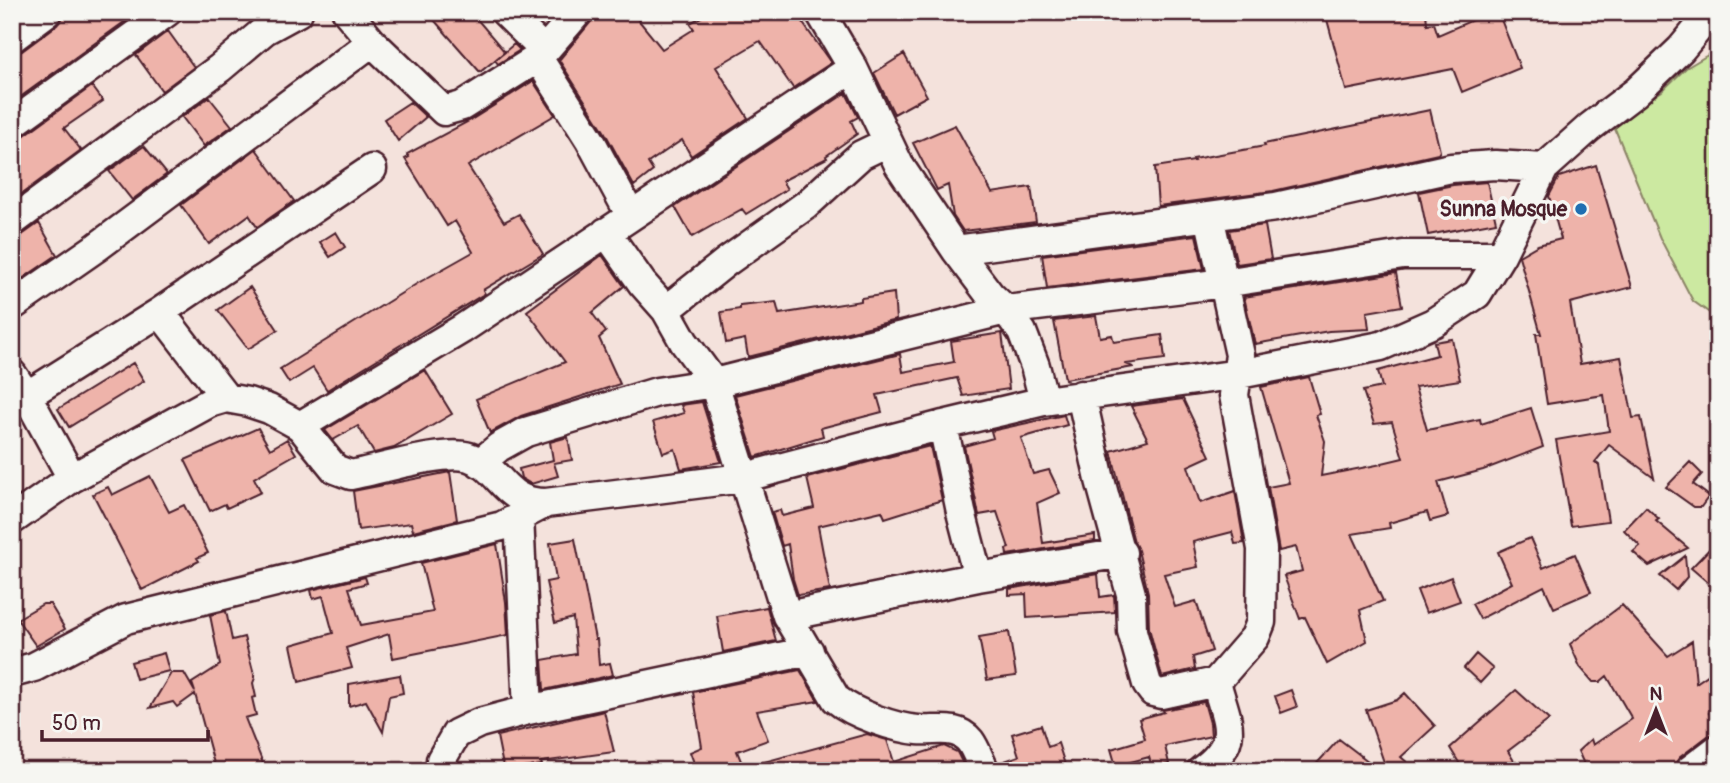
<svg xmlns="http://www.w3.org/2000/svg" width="1730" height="783" font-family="Pangolin,sans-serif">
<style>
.green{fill:#cce9a1;stroke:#8b8466;stroke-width:2}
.building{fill:#eeb3aa;stroke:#4a1f2b;stroke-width:2}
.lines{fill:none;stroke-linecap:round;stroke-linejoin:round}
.minor-casing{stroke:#4a1f2b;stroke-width:33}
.minor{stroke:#f6f6f2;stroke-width:28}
.poi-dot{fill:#1f6fb2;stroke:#f6f6f2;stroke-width:2.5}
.labels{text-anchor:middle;stroke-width:7;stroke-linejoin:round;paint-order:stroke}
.poi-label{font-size:21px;font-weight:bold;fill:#4a1f2b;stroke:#f6f6f2;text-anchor:end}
</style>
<rect width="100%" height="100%" fill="#f4e2dc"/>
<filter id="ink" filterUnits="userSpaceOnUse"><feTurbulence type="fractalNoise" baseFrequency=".0143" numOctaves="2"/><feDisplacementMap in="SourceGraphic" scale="14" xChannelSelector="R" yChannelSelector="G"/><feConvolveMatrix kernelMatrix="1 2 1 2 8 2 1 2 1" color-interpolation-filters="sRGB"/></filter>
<g filter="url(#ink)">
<!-- green -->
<path class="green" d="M1718,49V319L1693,301L1660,238L1613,124L1662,91L1686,68Z"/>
<!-- building -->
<path class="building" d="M63,12H138L12,103V54L22,51L57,25L62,19Z
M427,12H471L505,52L480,72Z
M599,12H632L662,49L694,29L690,23L710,12H795L831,63L793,88L760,41L716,67L748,118L691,156L682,140L648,163L653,171L634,186L604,131L559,60Z
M1325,12H1426L1427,24L1434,23L1438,35L1491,12H1498L1520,68L1462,92L1453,69L1346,90Z
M168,31L194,67L162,91L136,55Z
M514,44L520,50L498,64L495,60Z
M904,54L927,96L894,114L874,73Z
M533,81L555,115L468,166L504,222L519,214L543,254L483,290L485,294L481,296L327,390L313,368L289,383L280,369L418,283L473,252L455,221L447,226L405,159L409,157L407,154L471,120Z
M92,86L103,101L64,128L81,150L12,201V140L22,137Z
M846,93L858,117L851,121L857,134L826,156L827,158L782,181L787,189L746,214L742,209L692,237L675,207Z
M209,97L232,126L204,146L182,117Z
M410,102L426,117L398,141L384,119Z
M1430,110L1440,151L1438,154L1273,191L1158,206L1155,167L1194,161L1193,159L1265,146L1264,144Z
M955,125L992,193L1031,187L1036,222L963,231L953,216L948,185L937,190L913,143Z
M144,146L167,174L132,200L109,171Z
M256,149L294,201L257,227L249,215L209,244L181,205Z
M1596,165L1632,287L1570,303L1580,364L1621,357L1633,418L1641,417L1654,478L1609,445L1595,462L1599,465L1608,521L1571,526L1556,440L1609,431L1604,395L1547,404L1536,334H1541L1519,256L1538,245L1561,239L1549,196L1559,177Z
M1487,182L1496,222L1428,235L1419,192L1453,185Z
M39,223L57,255L19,281L12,271V238L22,235Z
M1265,225L1271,259L1237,264L1229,230Z
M336,232L345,247L330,257L320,242Z
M1196,235L1204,269L1047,288L1042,255Z
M602,255L624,286L592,313L606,332L599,338L620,384L521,416L490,433L476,399L565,362L527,311Z
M1396,273L1402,306L1367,312L1369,329L1329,331L1255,344L1244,297Z
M250,287L278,330L248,349L218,310Z
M894,293L896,320L748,357L745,339L726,343L721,312L740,309V306L776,302L779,314L861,301V298Z
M1096,316L1100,337L1112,335L1114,342L1162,335L1165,359L1126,364L1133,367L1065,379L1054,321Z
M1002,333L1009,389L963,396L957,378L877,395L882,412L821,428L823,436L755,457L735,395L900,354L903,372L954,362L951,341Z
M1452,339L1460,380L1415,387L1427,430L1480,419L1481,424L1531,408L1543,447L1483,470L1438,482L1448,516L1430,521L1427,512L1389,523L1390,528L1352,534L1383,601L1360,610L1367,641L1327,664L1305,617L1300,619L1284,576L1302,571L1296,547L1279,551L1268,487L1289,483L1261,387L1309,377L1320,414L1316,415L1325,441L1321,476L1382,464V463L1403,458L1392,422L1374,424L1363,391L1382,387L1378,371L1437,355L1434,342Z
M133,363L144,381L69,427L58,409Z
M425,370L452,414L394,448L374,453L358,426L333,440L325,430Z
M1183,399L1210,456L1188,466L1200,503L1235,491L1244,543L1235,544L1232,532L1193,542L1198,567L1164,574L1175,607L1196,601L1212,651L1193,657L1195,669L1162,677L1149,628L1148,593L1138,550L1134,542L1111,451L1148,440L1131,406Z
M702,402L721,462L681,469L675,449L663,453L653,422L684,413L681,405Z
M1064,415L1067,425L1021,438L1033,474L1049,470L1060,493L1037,503L1043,543L1095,535V541L1007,555L1006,549L1009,548L997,512L979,515L964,446L993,438L991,431Z
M258,428L270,449L287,439L296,454L254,478L261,492L227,508L225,504L210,511L185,460Z
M568,437L572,460L554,463L558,476L531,484L521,478L519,469L553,460L550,442Z
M930,446L942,500L885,518L882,511L818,526L830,590L798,595L793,579L788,544L782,546L772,512L780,510L782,516L814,508L807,478Z
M1690,462L1702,474L1693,484L1709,496L1701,507H1694L1666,487Z
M450,472L457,520L413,531L411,523L358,530L353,491Z
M150,476L169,512L184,505L208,553L197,558L199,561L142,590L93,494L108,487L112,495Z
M1646,507L1659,519L1656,521L1688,548L1649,566L1633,552L1640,546L1624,530Z
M1530,538L1543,568L1575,554L1591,592L1554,608L1544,586L1480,619L1472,604L1512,583L1498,552Z
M575,539L595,639H597L599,665L610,663L613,675L544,690L542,660L576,654L573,618L555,623L546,582L556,580L550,543Z
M1718,540V591L1691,568Z
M497,544L506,602L508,635L393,658L389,634L346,648L352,668L299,682L291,645L333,633L323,596L313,599L311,590L365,577L367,583L349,588L361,625L433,612L421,563Z
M1685,556L1687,577L1676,590L1660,576Z
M1098,574L1100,597L1114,595L1115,612L1027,618L1026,594L1009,595V589Z
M1451,577L1460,601L1426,613L1417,590Z
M43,604H50L65,629L36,646L17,619Z
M1622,605L1668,656L1692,641L1696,683L1718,668V707L1709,713L1718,728V733L1708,736L1679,758L1671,771H1587L1578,751L1591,739L1593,745L1632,719L1607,676L1600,682H1593L1580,667L1570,644Z
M767,607L776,641L723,652L717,616Z
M226,611L232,640L244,637L255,678L253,683L256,697L252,698L256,715L245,718L266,771H216L195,694L177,707L173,702L150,708L171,673H184L195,692L192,683L220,665L210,615Z
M1009,632L1016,676L987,680L979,637Z
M164,653L169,671L136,679L131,662Z
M1476,654L1493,669L1480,683L1464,668Z
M800,670L818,701L757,711L768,740L737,751L745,771H697L690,752L702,747L693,692Z
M400,675L403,693L389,696L383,732L366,701L349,706V684Z
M1291,690L1297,707L1281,713L1275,696Z
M1516,690L1549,720L1508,751L1520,771H1464L1450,748Z
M1405,693L1435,726L1401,757L1417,771H1387L1366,710L1397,700Z
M1204,702L1210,723L1211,736L1165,746L1169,764L1152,767L1149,757L1116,766L1111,749L1145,739L1139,719L1164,712L1163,710Z
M604,711L614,752L541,762L542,765L504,771L497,736Z
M1041,725L1048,747L1058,743L1067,771H1001L999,763L1019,756L1012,734Z
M867,734L887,740L894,762L944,746L957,752L965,768L956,771H754L753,765Z
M1339,739L1381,771H1310Z"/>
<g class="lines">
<defs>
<path id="minor" d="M347,12L372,42L444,111L462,106L538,58
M505,12L544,50
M578,12L538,58L590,140L631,216
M820,12L853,68L899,165L956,250L990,295L1006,310L1022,332L1035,366L1044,401
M12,38L47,12
M12,124L167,12
M12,222L220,68L265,30L298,12
M606,232L642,283L666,310L684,342L714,383L787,616L836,699C854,714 895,728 918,730C935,732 956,724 970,741C976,749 980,762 985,771
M956,250L1276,207L1451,168L1495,165L1544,168
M12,306L97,247L372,42
M666,310L726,262L806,205L861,155L888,142
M160,312L226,398
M12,374L27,396L72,478
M1081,395L1100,480L1131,594L1132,631L1147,684L1153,692L1161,694L1216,682
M12,405L160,312L372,169
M943,425L961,512L978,577
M300,426L462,329L853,68
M480,463L499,447L526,432L657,392L714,383L1006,310L1224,283L1403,255H1501
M519,516L528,710
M12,520L72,478L209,403L226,398L248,402L269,409L300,426L335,469L351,475C379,470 444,449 469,457C502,468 502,503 546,503L742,478L943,425L1044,401L1239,374L1381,346L1433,323L1477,294L1501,255L1544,168L1590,127L1636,92L1681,49L1701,25L1707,12
M787,616L978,577L1122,553
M12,673L34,667L126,619L502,526L546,503
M443,771L441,760L456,734L479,723L528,710L809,651
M1201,771C1242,741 1227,723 1216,682L1255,637L1261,622L1262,549L1234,395L1240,355L1209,216
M1689,771L1718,749"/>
</defs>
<!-- minor casing -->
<use href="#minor" class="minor-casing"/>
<!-- minor -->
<use href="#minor" class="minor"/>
</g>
</g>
<!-- markers -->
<circle class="poi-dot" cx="1581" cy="209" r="7"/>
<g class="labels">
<!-- poi labels -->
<g class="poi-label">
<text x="1567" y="216">Sunna Mosque</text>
</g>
</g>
<!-- margin -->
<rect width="1730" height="783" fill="none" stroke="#f6f6f2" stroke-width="42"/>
<rect x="21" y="21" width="1688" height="741" fill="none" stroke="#4a1f2b" stroke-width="2.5" filter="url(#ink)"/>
<!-- north arrow -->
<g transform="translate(1656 710)" stroke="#f6f6f2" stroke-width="5" paint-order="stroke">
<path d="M0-5L12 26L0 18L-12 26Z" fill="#4a1f2b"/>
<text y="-10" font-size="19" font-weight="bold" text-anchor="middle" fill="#4a1f2b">N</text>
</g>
<!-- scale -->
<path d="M42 730v10h166v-10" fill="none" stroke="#4a1f2b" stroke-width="3.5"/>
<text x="52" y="730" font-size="21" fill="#4a1f2b" stroke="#f6f6f2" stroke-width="5" paint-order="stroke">50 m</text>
</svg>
